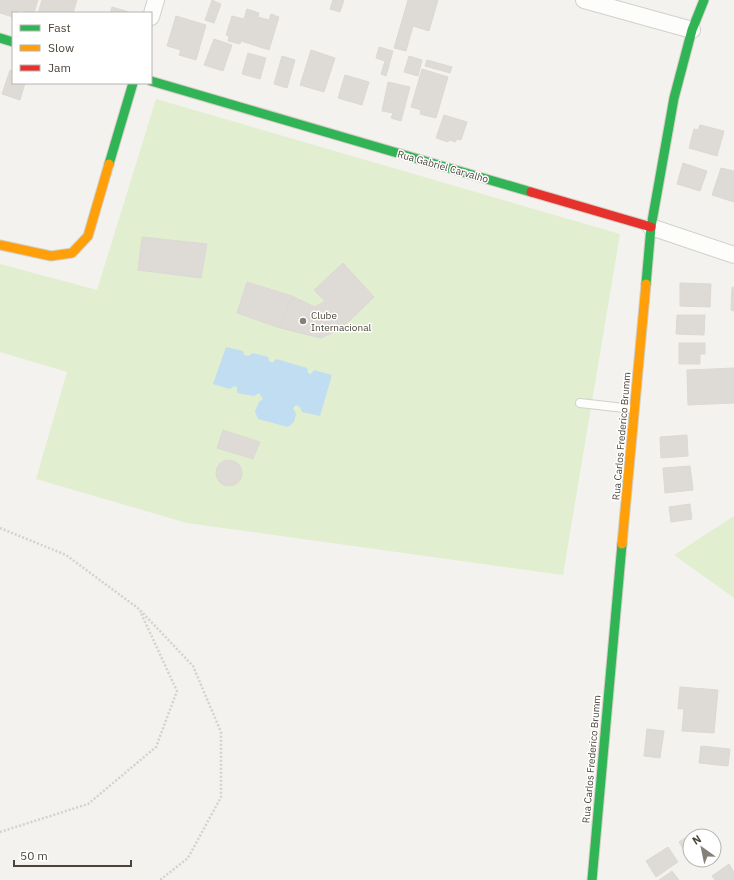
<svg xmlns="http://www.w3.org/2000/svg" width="734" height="880" font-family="'IBM Plex Sans',sans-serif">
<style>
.green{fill:#e1eecf}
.water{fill:#c0ddf1}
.building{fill:#dedbd6;stroke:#dcd9d4}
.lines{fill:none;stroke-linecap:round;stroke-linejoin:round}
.lane-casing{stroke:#d2d0cb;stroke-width:10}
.street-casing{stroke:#d2d0cb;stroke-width:18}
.fast-casing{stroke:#d3cfc5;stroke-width:11}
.slow-casing{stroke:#d3cfc5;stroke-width:11}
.jam-casing{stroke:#d3cfc5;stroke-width:11}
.path{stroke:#d3d2cc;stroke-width:2.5;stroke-dasharray:2 2;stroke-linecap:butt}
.lane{stroke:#fdfdfc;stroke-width:8}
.street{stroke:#fdfdfc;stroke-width:16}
.fast{stroke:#30b455;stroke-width:9}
.slow{stroke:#ff9f0a;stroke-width:9}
.jam{stroke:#e5322d;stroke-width:9}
.poi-dot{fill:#868178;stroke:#fff;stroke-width:1.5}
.labels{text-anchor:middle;stroke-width:3;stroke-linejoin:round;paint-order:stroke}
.street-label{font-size:10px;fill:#4b4439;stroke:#fff}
.poi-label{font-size:10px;fill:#4b4439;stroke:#fff;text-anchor:start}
</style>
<rect width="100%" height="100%" fill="#f4f2ee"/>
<!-- green -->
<path class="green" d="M156,99L620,234L563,575L187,523L36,479L67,372L0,352V264L97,290Z
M734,516V598L674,555Z"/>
<!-- water -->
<path class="water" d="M226,347L243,351L244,355L248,356L253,353L268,357L269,361L272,363L276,359L307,368L308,373L311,374L314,370L332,375L320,416L302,412L300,407L296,405L293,408L296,414L294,422L288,427L258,419L255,411L259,402L263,399L259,393L254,396L237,393V387L234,386L230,389L213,384Z"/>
<!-- building -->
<path class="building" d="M0,0H38L34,13L19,10L18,13H13V17L0,13Z
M42,0H77L73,13H38Z
M212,0L221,4L214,23L205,20Z
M332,0H344L340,12L330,9L333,0Z
M408,0H438L429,31L413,26L406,51L394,48Z
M112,7L129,12L128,13H110Z
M247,9L259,13L258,17L269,20L271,14L279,17L269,50L241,41L240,44L228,41L229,36L226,35L232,16L244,19Z
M176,16L206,25L196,60L179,55L181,50L167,46Z
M214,39L232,45L223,71L204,65Z
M379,47L393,51L386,76L381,74L385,61L376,58Z
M311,50L335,58L324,92L300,85Z
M248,53L266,58L260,79L242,74Z
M282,56L295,60L287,88L274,84Z
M409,56L422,60L418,76L404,72Z
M427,60L452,67L450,73L425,66Z
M422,69L448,77L436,118L420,114L421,110L411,107Z
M10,70L13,71V83H25L20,100L2,94Z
M345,75L369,82L362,105L338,98Z
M388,82L410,87L401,121L391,118L393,113L382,111Z
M444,115L467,122L461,140L456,139V142L449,140L448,142L436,138Z
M700,125L724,131L717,156L689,148L694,129L698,130Z
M683,163L707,171L700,191L677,184Z
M721,168L734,171V202L712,195Z
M142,237L207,244L201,278L138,270Z
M343,263L374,297L341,329L321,338L280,328L292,296L315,307L325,301L314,290Z
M247,282L292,296L280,328L237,313Z
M680,283L711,284L710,307L680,306Z
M732,287L734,288V311L731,310Z
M677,315H705L704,335L676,334Z
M679,343H705V354H700V364H679Z
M734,368V403L688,405L687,370Z
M223,430L260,442L253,459L217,448Z
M687,435L688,456L661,458L660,437Z
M216 473a13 13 0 1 1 26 0a13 13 0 1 1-26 0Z
M690,466L693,490L665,493L663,468Z
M690,504L692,519L671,522L669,507Z
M680,687L718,690L714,733L682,731L684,709H678Z
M647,729L664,731L660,758L644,756Z
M701,746L730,749L728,766L699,763Z
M699,829L703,836H690V849L685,852L679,842Z
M668,847L678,862L656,877L646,861Z
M729,864L734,872V880H715L712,876Z
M672,871L679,880H659Z"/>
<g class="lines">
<defs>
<path id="lane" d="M580,403L633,409"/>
<path id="street" d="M584,0L692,30
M151,17L156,0
M651,227L734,255"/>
<path id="fast" d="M0,38L13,42
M151,81L531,192
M109,164L133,83
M646,284L651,227L674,98L692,30L704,0
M592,880L622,544"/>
<path id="slow" d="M0,245L51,256L72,253L88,236L109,164
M622,544L646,284"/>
<path id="jam" d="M531,192L651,227"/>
</defs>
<!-- lane casing -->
<use href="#lane" class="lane-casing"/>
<!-- street casing -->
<use href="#street" class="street-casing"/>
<!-- fast casing -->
<use href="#fast" class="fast-casing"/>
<!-- slow casing -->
<use href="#slow" class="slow-casing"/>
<!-- jam casing -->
<use href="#jam" class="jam-casing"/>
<!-- path -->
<path class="path" d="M0,528L66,555L139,609L193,666L221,732V797L188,858L160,880
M0,832L88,804L156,747L177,691L140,611"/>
<!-- lane -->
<use href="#lane" class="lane"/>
<!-- street -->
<use href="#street" class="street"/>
<!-- fast -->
<use href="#fast" class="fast"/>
<!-- slow -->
<use href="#slow" class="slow"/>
<!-- jam -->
<use href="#jam" class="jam"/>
</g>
<!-- markers -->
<circle class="poi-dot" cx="303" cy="321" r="4"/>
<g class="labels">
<!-- street labels -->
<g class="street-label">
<text transform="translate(443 166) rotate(16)" y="4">Rua Gabriel Carvalho</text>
<text transform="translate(621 436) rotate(-85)" y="4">Rua Carlos Frederico Brumm</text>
<text transform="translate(591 759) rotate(-85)" y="4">Rua Carlos Frederico Brumm</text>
</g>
<!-- poi labels -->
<g class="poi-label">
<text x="311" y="319">Clube<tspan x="311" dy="12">Internacional</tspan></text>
</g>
</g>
<!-- legend -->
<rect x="12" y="12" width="140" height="72" fill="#ffffff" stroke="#b7b4b0"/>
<rect x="20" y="25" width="20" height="6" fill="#30b455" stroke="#b7b4b0"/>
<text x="48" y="32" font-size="12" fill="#4b4439">Fast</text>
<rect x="20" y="45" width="20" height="6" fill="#ff9f0a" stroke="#b7b4b0"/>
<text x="48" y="52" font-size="12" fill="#4b4439">Slow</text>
<rect x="20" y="65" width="20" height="6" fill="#e5322d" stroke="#b7b4b0"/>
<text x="48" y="72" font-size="12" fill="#4b4439">Jam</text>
<!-- north arrow -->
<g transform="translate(702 848) rotate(327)"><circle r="19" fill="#ffffff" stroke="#b7b4b0"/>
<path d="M0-3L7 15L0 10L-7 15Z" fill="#868178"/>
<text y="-6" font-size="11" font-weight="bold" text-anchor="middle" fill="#4b4439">N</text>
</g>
<!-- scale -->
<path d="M14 860v6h117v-6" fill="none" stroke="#4b4439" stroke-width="2"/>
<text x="20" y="860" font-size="12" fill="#4b4439" stroke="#ffffff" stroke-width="3" paint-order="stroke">50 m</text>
</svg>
